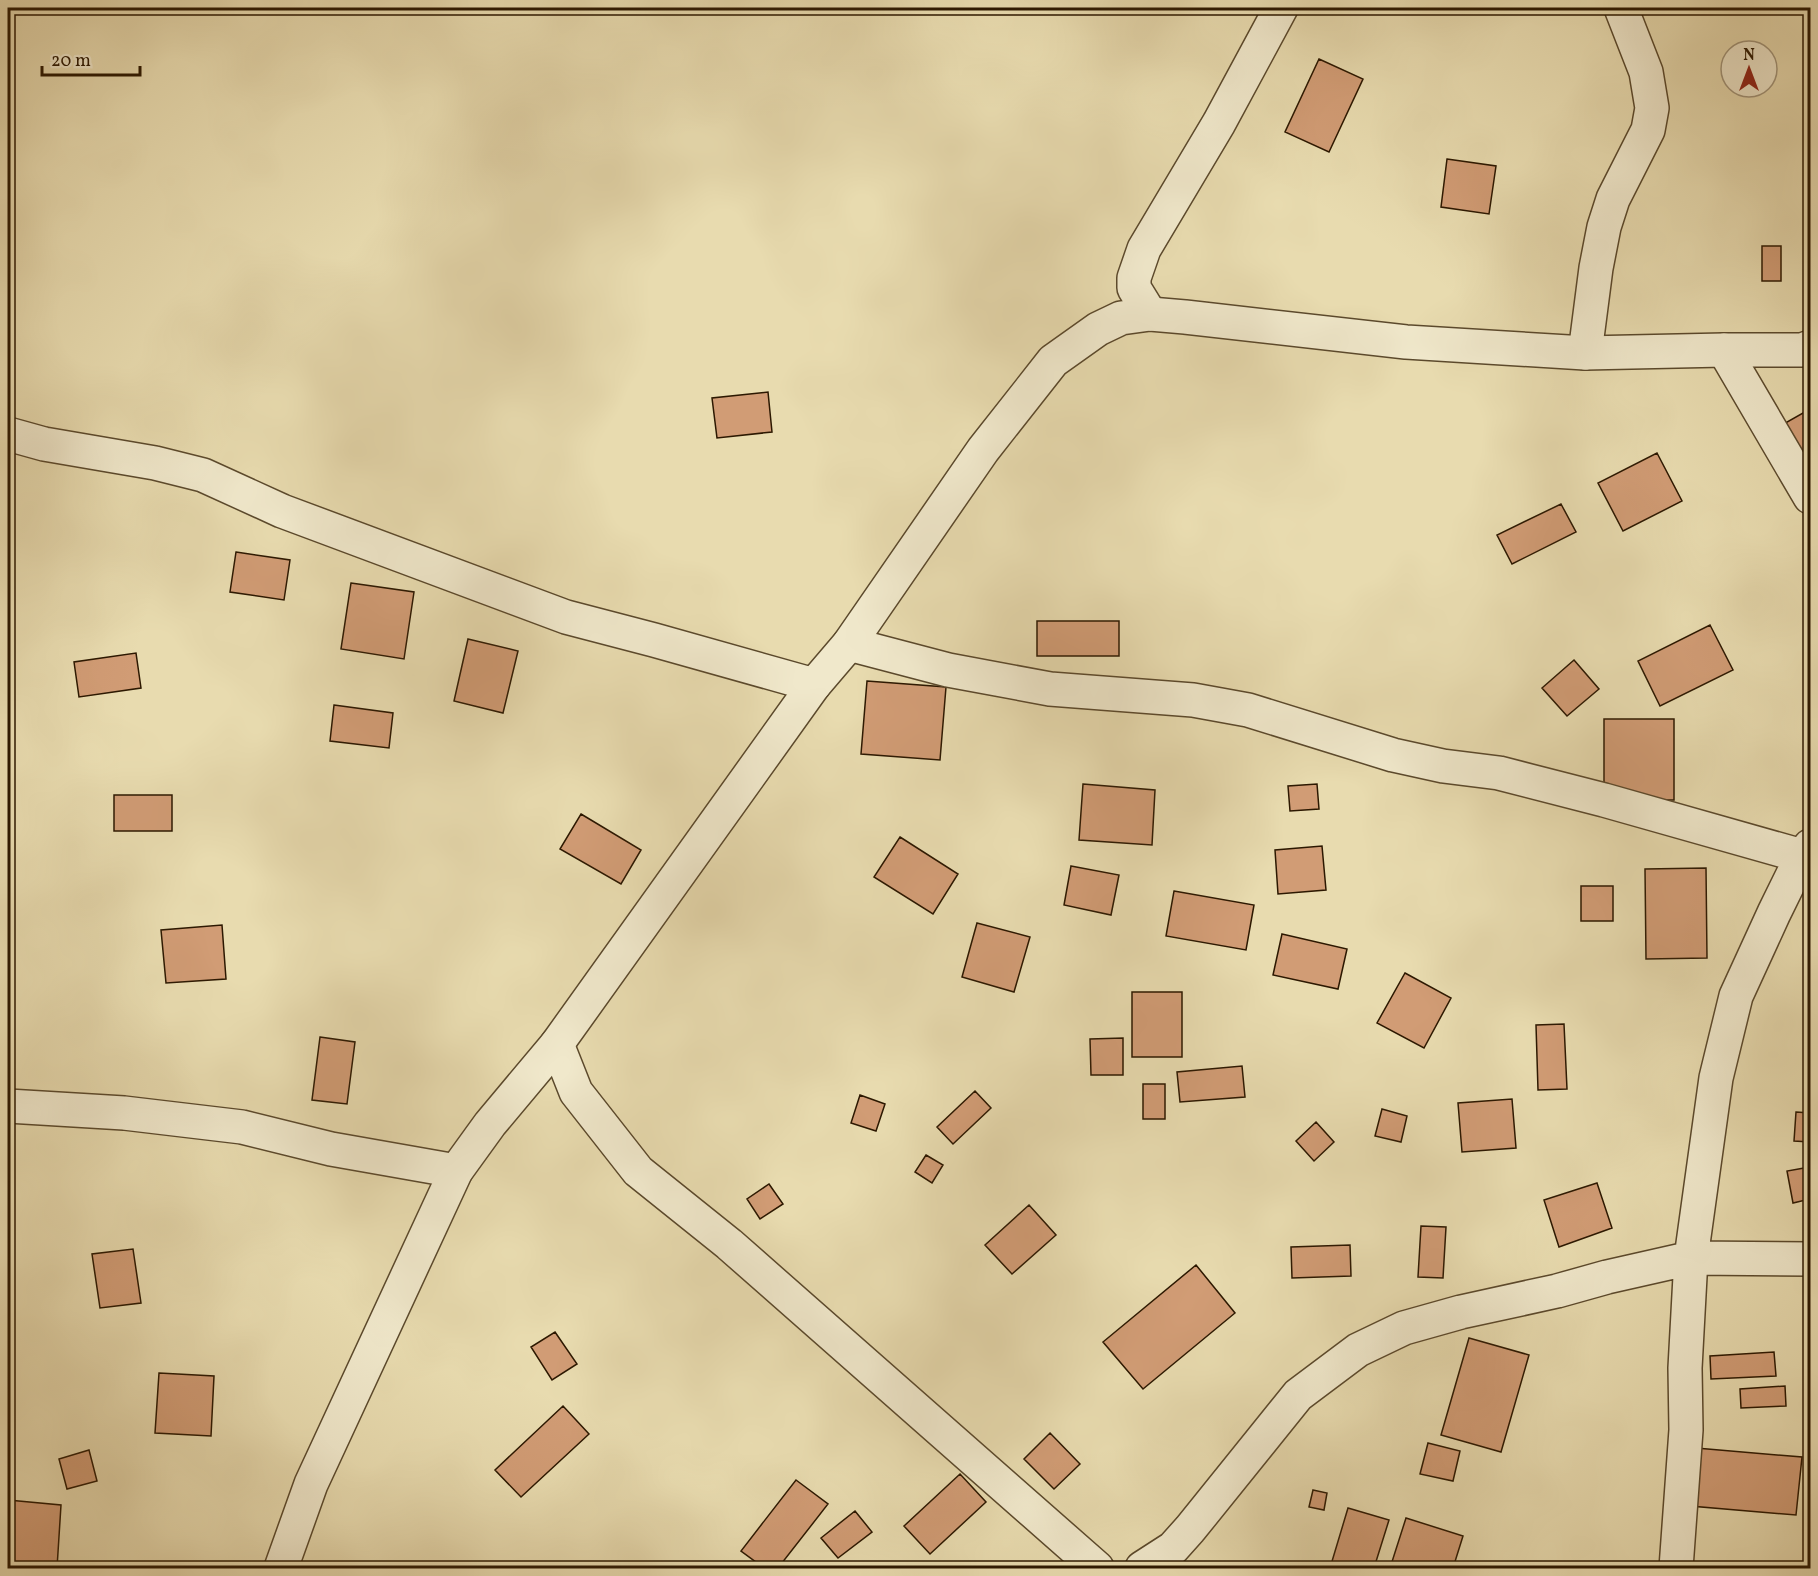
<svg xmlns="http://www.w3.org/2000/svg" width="1818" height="1576" font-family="Vollkorn,serif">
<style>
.building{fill:#d19c75;stroke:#2c1801;stroke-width:1.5}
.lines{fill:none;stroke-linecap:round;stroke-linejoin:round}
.minor-casing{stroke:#5b492c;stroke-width:36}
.tertiary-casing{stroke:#5b492c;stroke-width:36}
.minor{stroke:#f0e8cb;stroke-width:33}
.tertiary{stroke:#f0e8cb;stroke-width:33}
</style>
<rect width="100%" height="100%" fill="#e8dbaf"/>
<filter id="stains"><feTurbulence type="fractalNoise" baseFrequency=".00333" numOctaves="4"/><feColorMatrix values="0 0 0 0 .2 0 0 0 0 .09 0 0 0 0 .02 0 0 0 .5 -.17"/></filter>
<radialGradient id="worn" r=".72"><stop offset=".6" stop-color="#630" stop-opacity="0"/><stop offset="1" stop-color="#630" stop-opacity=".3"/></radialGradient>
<!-- building -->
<path class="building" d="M1319,59L1363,79L1329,152L1285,132Z
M1447,159L1496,166L1489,214L1441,207Z
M1762,246H1781V281H1762Z
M768,392L772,432L717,438L712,398Z
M1810,409V479L1780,426Z
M1657,453L1682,501L1623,531L1598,483Z
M1561,504L1576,532L1512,564L1497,535Z
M236,552L290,560L284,600L230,592Z
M351,583L414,592L404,659L341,649Z
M1037,621H1119V656H1037Z
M1710,625L1733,670L1660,706L1638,661Z
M468,639L518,651L503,713L454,701Z
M136,653L141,688L79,697L74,662Z
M1574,660L1599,689L1567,716L1542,688Z
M867,681L946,687L940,760L861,754Z
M334,705L393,713L389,748L330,741Z
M1604,719H1674V800H1604Z
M1083,784L1155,790L1152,845L1079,840Z
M1317,784L1319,809L1290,811L1288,786Z
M114,795H172V831H114Z
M581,814L641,850L621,884L560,849Z
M900,837L958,874L933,914L874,877Z
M1322,846L1326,890L1278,894L1275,850Z
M1071,866L1119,875L1111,915L1064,905Z
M1706,868L1707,958L1646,959L1645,869Z
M1581,886H1613V921H1581Z
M1174,891L1254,905L1246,950L1166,936Z
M977,923L1030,937L1014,992L962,977Z
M222,925L226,979L166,983L161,930Z
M1282,934L1347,949L1338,989L1273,975Z
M1405,973L1451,998L1424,1048L1377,1023Z
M1132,992H1182V1057H1132Z
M1564,1024L1567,1089L1538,1090L1536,1025Z
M320,1037L355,1042L347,1104L312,1100Z
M1123,1038V1075H1091L1090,1039Z
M1242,1066L1245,1097L1180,1102L1177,1072Z
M1143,1084H1165V1119H1143Z
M975,1091L991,1108L953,1144L937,1127Z
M860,1095L885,1104L876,1131L851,1123Z
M1512,1099L1516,1148L1462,1152L1458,1103Z
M1382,1109L1407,1116L1401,1142L1375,1136Z
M1796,1112L1810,1113V1142L1794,1141Z
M1316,1122L1334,1142L1314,1161L1296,1141Z
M926,1155L943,1165L932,1183L915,1172Z
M1810,1167V1199L1793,1203L1787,1171Z
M1597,1183L1612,1228L1559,1247L1544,1200Z
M769,1184L783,1204L760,1219L747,1199Z
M1029,1205L1056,1235L1012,1274L985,1245Z
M8,1216H10L11,1260H8Z
M1421,1226L1446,1227L1443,1278L1418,1277Z
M1350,1245L1351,1276L1292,1278L1291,1247Z
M133,1249L141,1303L100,1308L92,1254Z
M1196,1265L1235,1313L1143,1389L1103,1342Z
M555,1332L577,1364L552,1380L531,1347Z
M1469,1338L1529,1355L1501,1452L1441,1435Z
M1774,1352L1776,1376L1711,1379L1710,1356Z
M159,1373L214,1376L211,1436L155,1433Z
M1785,1386L1786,1406L1741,1408L1740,1389Z
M563,1406L589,1434L521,1497L495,1470Z
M1050,1433L1080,1464L1054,1489L1024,1459Z
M1428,1443L1460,1451L1453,1481L1420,1474Z
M1696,1448L1802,1457L1796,1515L1690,1506Z
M89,1450L97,1481L67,1489L59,1459Z
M960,1474L986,1502L930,1554L904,1526Z
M796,1480L828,1504L778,1568H764L741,1551Z
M1313,1490L1327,1493L1324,1510L1309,1507Z
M8,1500L61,1505L57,1568H8Z
M1348,1508L1389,1520L1374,1568H1330Z
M855,1511L872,1532L838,1558L821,1538Z
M1406,1518L1463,1536L1453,1568H1390Z"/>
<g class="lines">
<defs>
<path id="minor" d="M1150,314L1134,288V278L1144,249L1219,123L1281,8
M1724,350L1810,497
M1585,353L1596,268L1604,227L1613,199L1648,130L1652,108L1646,72L1621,8
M8,434L44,444L155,463L203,475L282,511L566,617L654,640L814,685
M849,644L948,670L1050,689L1193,700L1248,710L1393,755L1443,766L1499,773L1604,800L1802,856
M557,1044L576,1092L638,1171L729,1244L1097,1568
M8,1106L124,1113L242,1127L331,1149L456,1171
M1142,1568L1173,1548L1190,1529L1298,1395L1358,1350L1404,1328L1461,1312L1557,1291L1607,1277L1691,1258L1810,1259
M1676,1568L1686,1430L1685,1368L1691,1258L1716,1078L1736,996L1774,913L1802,856L1810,846"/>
<path id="tertiary" d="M281,1568L311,1484L456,1171L490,1124L557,1044L814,685L849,644L983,450L1053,361L1098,329L1121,318L1150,314L1185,317L1406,342L1585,353L1724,350H1802L1810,347"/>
</defs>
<!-- minor casing -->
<use href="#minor" class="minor-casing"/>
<!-- tertiary casing -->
<use href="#tertiary" class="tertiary-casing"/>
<!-- minor -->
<use href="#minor" class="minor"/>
<!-- tertiary -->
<use href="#tertiary" class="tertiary"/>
</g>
<!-- margin -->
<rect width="1818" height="1576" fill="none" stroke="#e8dbaf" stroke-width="30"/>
<rect x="9" y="9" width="1800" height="1558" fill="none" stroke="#2c1801" stroke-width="3"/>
<rect x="15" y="15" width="1788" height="1546" fill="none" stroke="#2c1801" stroke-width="1.5"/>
<!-- north arrow -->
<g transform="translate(1749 69)"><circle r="28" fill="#f0e8cb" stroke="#a2957a" stroke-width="1.5"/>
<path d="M0-4.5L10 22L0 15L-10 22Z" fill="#8f2418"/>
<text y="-9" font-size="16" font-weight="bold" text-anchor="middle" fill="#2c1801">N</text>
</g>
<!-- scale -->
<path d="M42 66v9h98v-9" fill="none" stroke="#2c1801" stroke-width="3"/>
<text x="51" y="66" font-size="18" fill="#2c1801" stroke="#f0e8cb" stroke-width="4.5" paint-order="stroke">20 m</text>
<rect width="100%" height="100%" filter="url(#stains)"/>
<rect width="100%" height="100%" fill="url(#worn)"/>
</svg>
